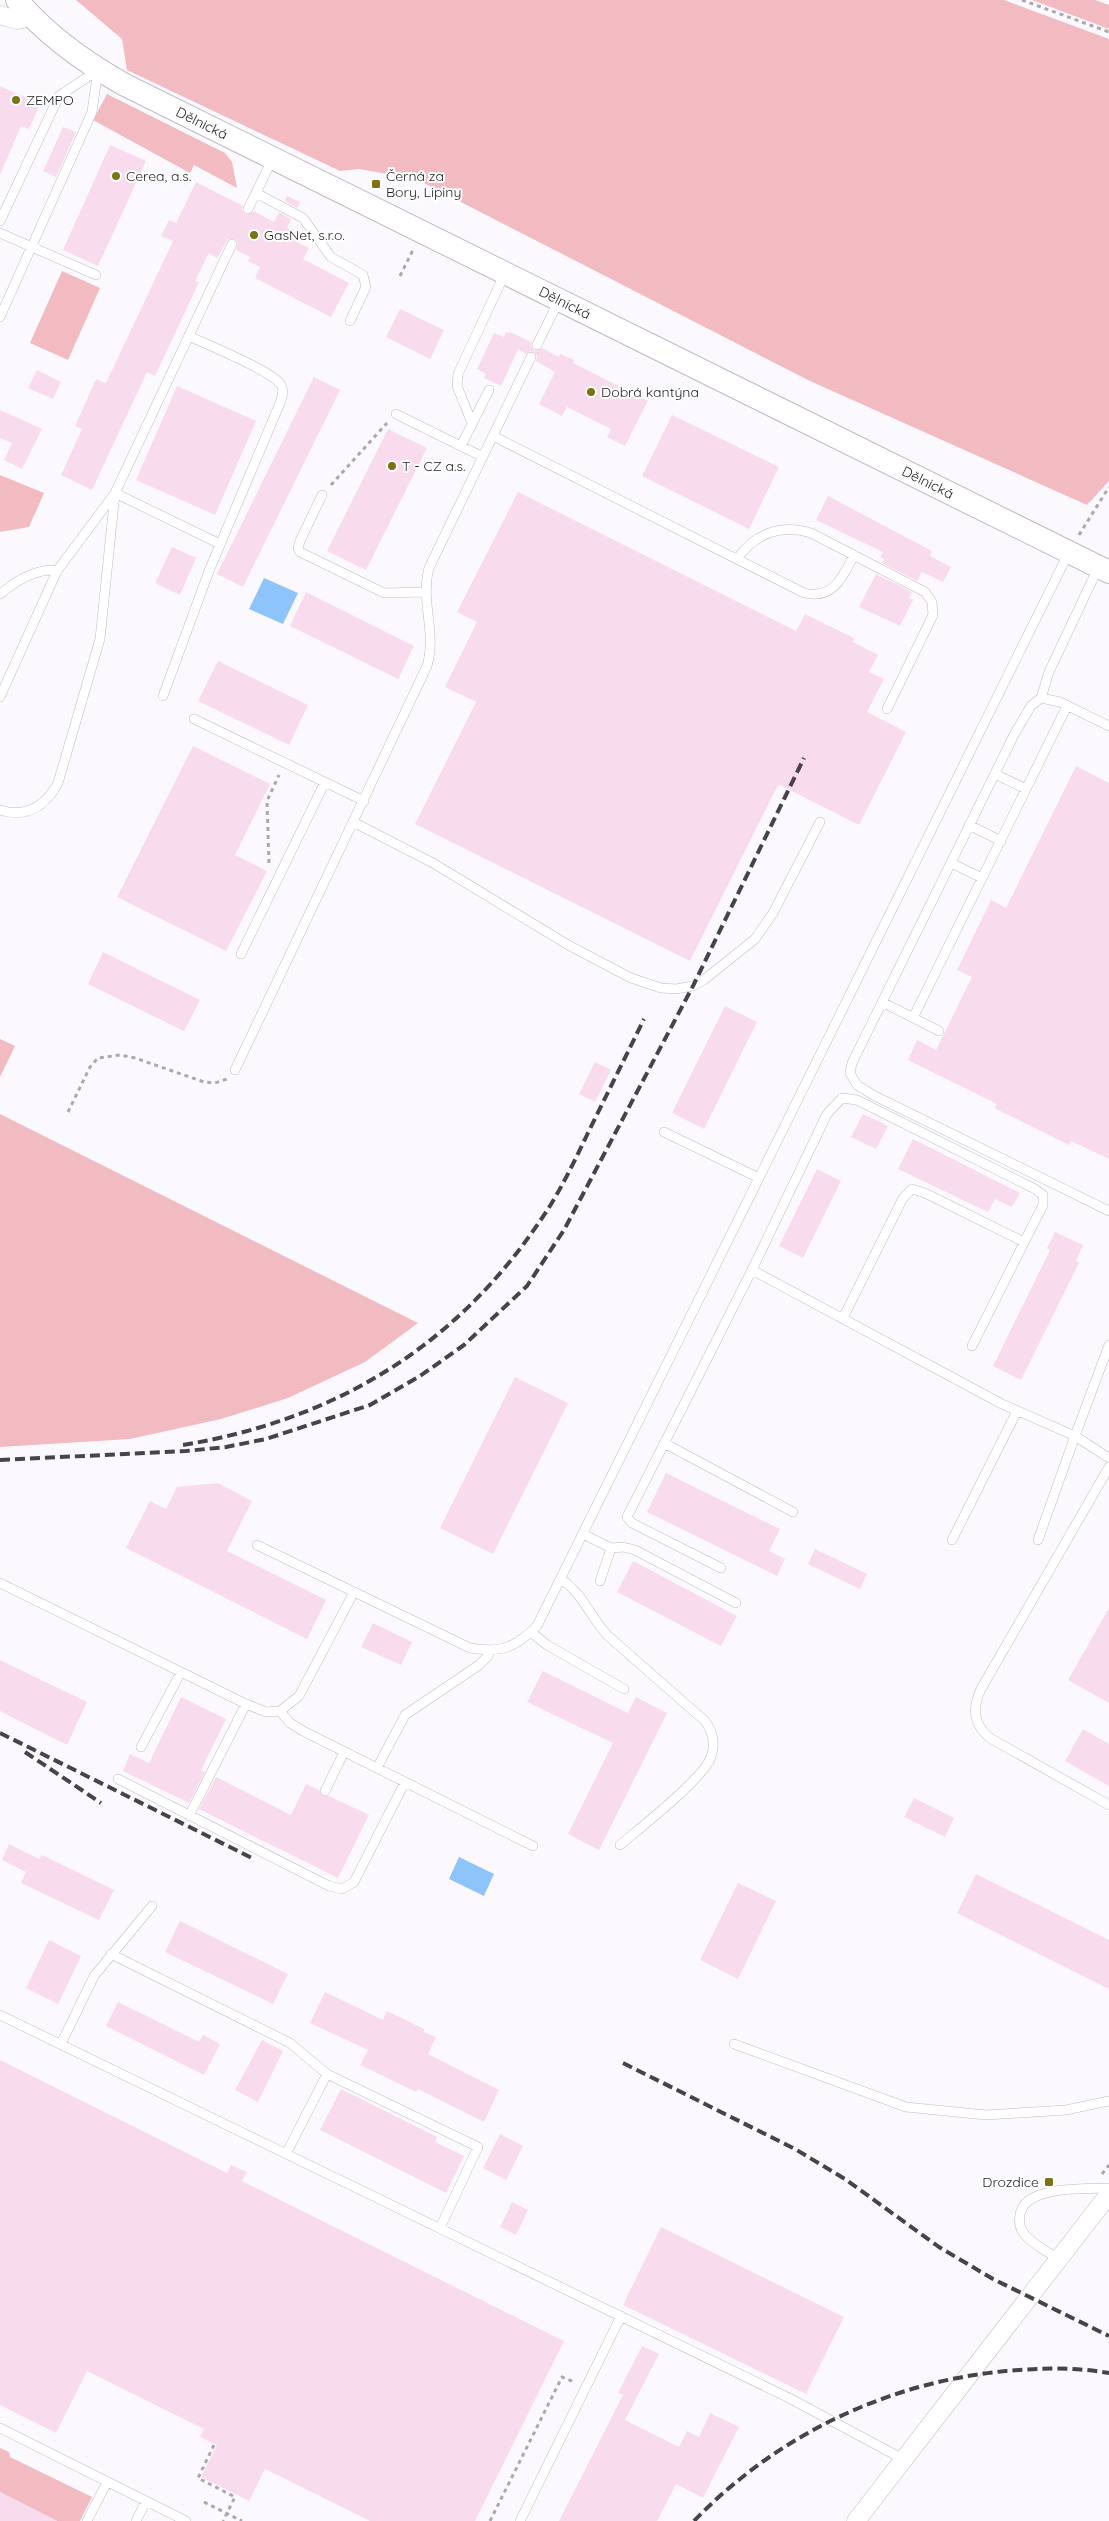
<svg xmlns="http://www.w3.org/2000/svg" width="1109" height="2521" font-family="Quicksand,sans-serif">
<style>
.green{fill:#f1bbc1}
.water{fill:#8dc4fb}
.building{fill:#f8dbec}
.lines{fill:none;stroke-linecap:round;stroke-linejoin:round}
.service-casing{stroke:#c0bac5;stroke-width:10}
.minor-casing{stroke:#c0bac5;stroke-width:19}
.tertiary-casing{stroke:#c0bac5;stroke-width:24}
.path{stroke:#aca9ae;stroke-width:3;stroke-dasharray:4 4;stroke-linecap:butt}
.service{stroke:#fff;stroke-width:9}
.minor{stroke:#fff;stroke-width:18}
.tertiary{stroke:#fff;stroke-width:22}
.rail{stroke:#464448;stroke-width:4;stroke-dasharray:10 5;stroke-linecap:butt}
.poi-dot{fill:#7b7315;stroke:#fff;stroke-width:2}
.labels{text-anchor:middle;stroke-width:4;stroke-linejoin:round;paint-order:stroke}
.poi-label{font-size:14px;fill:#201e22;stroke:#fff;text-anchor:start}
.street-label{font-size:14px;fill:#201e22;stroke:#fff}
</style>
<rect width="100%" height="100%" fill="#fcf9fe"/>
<!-- green -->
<path class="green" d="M76,0H1004L1109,39V481L1087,505L810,381L416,179L359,169L340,171L127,70L122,39Z
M1032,0H1095L1109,5V29Z
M107,94L225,153L232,162L237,188L194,165L190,173L93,120Z
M62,271L100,288L68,360L30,343Z
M0,475L44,493L29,527L0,532Z
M0,1039L15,1046L0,1077Z
M0,1114L418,1323L365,1362L288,1398L221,1419L130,1439L0,1447Z
M0,2448L9,2452L10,2457L92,2497L80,2521H57L0,2492Z"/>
<!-- water -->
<path class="water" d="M264,578L298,593L283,624L249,609Z
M459,1857L494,1874L484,1896L449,1879Z"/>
<!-- building -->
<path class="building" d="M0,86L40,104L29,129L21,126L0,175Z
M63,127L76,132L56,177L43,171Z
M110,145L146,161L98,266L63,250Z
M196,182L243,206L242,210L246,215L254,211L274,222L279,212L291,219L287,228L290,230L287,237L309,248L303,259L349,283L331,317L255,278L260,267L248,261L250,257L236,250L238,243L235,239H228L217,258L209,253L195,281L199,282L155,376L147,372L92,490L61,475L82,429L75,426L96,379L106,383L173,241L161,236L169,220L176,223Z
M287,196L300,202L297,208L285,201Z
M400,309L444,330L430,359L386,337Z
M506,332L512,333L531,342L532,348L535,351L542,348L559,357L560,354L574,360L573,363L648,401L625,446L607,437L611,429L567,407L562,416L539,404L555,372L536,361L537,356L534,352L530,351L526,354L518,349L501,386L484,378L486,374L477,369L494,333L504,337Z
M37,370L61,382L53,399L28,388Z
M314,377L340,390L243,587L217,574Z
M177,386L256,421L215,515L136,480Z
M0,410L42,429L22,469L4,460L12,443L0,438Z
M672,415L779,467L749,529L642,476Z
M388,429L427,448L366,570L327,551Z
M518,492L796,631L805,614L854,638L853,642L878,655L869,672L884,679L867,712L906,732L859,825L780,785L777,787L690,961L415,824L476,702L445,687L477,622L457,612Z
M828,496L932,551L930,556L951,567L943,582L922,572L917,581L882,563L884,559L880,557L883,552L816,520Z
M172,547L196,558L180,595L155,583Z
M876,574L912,592L909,598L913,600L900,626L859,607Z
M306,592L414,646L398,679L290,626Z
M218,661L308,705L289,745L198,701Z
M193,746L270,784L235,855L267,871L226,951L117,897Z
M1076,766L1109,783V1159L1071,1141L1069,1145L994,1108L997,1104L908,1060L917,1040L936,1050L972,977L957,970L991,900L1006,908Z
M103,952L200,1000L184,1031L88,984Z
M725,1006L757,1022L704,1129L672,1113Z
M595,1062L611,1070L595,1102L579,1094Z
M863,1114L888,1126L876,1149L851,1137Z
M913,1139L1020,1193L1012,1207L995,1199L988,1212L898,1169Z
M817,1169L841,1181L803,1258L779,1246Z
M1055,1232L1083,1245L1076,1261L1079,1263L1021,1380L993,1366L1050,1250L1047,1248Z
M515,1377L568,1403L493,1554L440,1528Z
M666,1473L780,1529L769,1551L785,1559L777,1576L647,1512Z
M218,1483L252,1501L227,1551L326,1600L307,1639L126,1548L150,1501L166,1509L177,1487Z
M815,1549L867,1574L860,1589L808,1564Z
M633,1561L737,1616L721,1646L617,1592Z
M1109,1608V1703L1068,1680Z
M373,1623L412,1642L401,1665L361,1647Z
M0,1660L87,1702L67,1745L0,1711Z
M543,1671L628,1713L636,1697L667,1713L599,1850L568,1834L613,1743L527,1702Z
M181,1697L226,1719L201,1770L205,1772L189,1803L123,1771L130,1754L149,1763Z
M1083,1729L1109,1744V1786L1065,1761Z
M216,1777L291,1815L306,1784L319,1790L322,1796H329L369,1815L338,1878L199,1809Z
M914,1798L954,1818L945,1837L904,1817Z
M9,1844L39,1859L42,1855L114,1890L99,1920L21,1883L26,1872L2,1860Z
M976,1874L1109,1940V1989L957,1913Z
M738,1883L776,1901L738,1979L700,1960Z
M180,1921L288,1974L273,2004L165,1952Z
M49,1940L81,1956L58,2004L26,1988Z
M325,1992L383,2020L387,2011L424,2029V2032L436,2037L428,2054L499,2090L484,2122L418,2089L416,2092L360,2065L368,2050L310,2023Z
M118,2002L199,2042L203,2035L220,2044L204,2075L106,2026Z
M262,2040L283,2051L258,2102L235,2090Z
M0,2060L227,2173L231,2165L247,2172L242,2181L564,2341L475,2521H370L265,2469L249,2501L201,2477L217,2445L200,2437L204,2429L87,2371L56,2433L0,2405Z
M341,2089L437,2137L435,2142L464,2156L446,2193L320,2130Z
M500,2134L523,2146L506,2180L483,2168Z
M512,2202L528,2210L516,2235L500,2227Z
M661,2227L844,2317L806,2394L623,2305Z
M642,2346L659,2354L625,2420L679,2447L687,2431L699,2437L710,2413L739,2427L703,2498L676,2484L657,2521H559L623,2395L618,2393Z
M0,2492L57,2521H0Z"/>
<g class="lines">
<defs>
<path id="service" d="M256,193L303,218L331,257L363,275L366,287L350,321
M248,209L273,158
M0,221L59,96L98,70
M0,233L96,275
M0,317L92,112L98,70
M537,345L559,300
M396,414L483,457
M472,423L457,386L458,374L505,273
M493,436L804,593C833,600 843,577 854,555
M461,446L489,390
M115,493L220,544
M322,495L300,541L298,548L300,552L384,593L425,592
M737,559C755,533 781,524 811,533L925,592L932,602L933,615L887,709
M0,594C15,582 37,567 57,571
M163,696L209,571L280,403C282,398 284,390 281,385C275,372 205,344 189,336
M0,697L57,571L115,493L232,244
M1041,698L1049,672L1098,568
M194,719L364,801
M1109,726L1060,702L1041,698L1031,706L1015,733L852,1063L850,1073L857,1085L875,1096L1109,1211
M995,774L1026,789
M0,810C26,818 45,807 58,783L100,639L115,493
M353,822L433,863L570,946L631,978L661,988L676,989L693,986L705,979L755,939L773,913L820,822
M969,825L1001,841
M951,863L982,878
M241,954L325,782
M882,1002L939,1031
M913,1018L1067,706
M235,1070L427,666C437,633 420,601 429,568L531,357
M664,1132L759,1178
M843,1318L903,1198L912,1189L925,1193L1024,1242
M1109,1345L1075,1436L1109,1458
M972,1346L1043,1205V1195L1035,1189L857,1100L842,1098L827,1114L752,1270L1002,1404L1075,1436L1038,1540
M664,1443L793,1512
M1109,1467L981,1689C972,1709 973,1724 990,1738L1109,1805
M583,1534L611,1548
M952,1540L1017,1411
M257,1545L470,1648C501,1653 515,1648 537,1626L1069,552
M721,1568L632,1523L627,1517L752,1270
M561,1579C584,1595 589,1615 607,1635L705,1721C713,1732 716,1743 711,1757C704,1778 640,1828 620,1845
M600,1581L611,1548L623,1547L635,1550L736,1603
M0,1583L246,1704L266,1712L280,1711L290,1723L303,1731L533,1846
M531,1632L547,1645L624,1689
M280,1711L299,1696L354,1592
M141,1747L181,1672
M377,1768L405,1715L479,1665L488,1656L490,1650
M118,1779L329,1886L342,1889L354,1882L405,1782
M325,1791L344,1752
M189,1816L246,1704
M111,1954L290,2043L327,2074L478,2147L440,2228
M0,2015L789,2398L903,2459
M61,2044L94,1976L152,1906
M734,2044L906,2107L986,2115L1066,2110L1109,2101
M286,2154L327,2074
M1058,2259C1048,2252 1037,2246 1029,2239C1021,2232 1018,2224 1020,2215C1024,2185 1086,2189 1109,2188
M0,2428L186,2521
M87,2521L107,2482
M136,2521L146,2501
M520,2521L621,2316"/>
<path id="minor" d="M0,15L17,20L31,17
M856,2521L1109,2194"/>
<g id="tertiary">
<path id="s1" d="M17,0C47,36 84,62 125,85L1109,572"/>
</g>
</defs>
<!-- service casing -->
<use href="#service" class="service-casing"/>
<!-- minor casing -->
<use href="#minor" class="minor-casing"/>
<!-- tertiary casing -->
<use href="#tertiary" class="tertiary-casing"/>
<!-- path -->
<path class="path" d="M1022,0L1109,32
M400,276L413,250
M331,485L387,423
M1079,535L1109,487
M269,863L267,801L279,775
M68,1112L90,1067L98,1058L120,1055L135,1058L204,1082L215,1083L227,1079
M1102,2174L1109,2165
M214,2445L198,2478L235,2497L223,2521
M204,2502L242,2521
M490,2521L562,2377L574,2382"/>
<!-- service -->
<use href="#service" class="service"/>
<!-- minor -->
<use href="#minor" class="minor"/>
<!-- tertiary -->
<use href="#tertiary" class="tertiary"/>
<!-- rail -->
<path class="rail" d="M183,1445C334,1420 454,1348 540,1221C559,1194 573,1164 587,1135C606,1096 625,1058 644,1019
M0,1460L186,1451L226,1447L266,1439L370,1405L420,1376L464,1345L527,1286L564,1230L693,986L804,758
M0,1733L252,1858
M25,1752L101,1803
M623,2063L795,2149L845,2179L939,2247L993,2279L1109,2336
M694,2521C777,2435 888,2382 1006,2371C1040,2368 1075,2367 1109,2373"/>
</g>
<!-- markers -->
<g class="poi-dot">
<circle cx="16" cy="100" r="5"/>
<circle cx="116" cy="176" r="5"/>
<rect x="371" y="179" width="10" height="10" rx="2.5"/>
<circle cx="254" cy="235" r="5"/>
<circle cx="591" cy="392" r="5"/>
<circle cx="392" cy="466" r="5"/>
<rect x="1044" y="2177" width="10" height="10" rx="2.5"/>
</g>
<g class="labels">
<!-- poi labels -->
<g class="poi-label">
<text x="26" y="105">ZEMPO</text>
<text x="126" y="181">Cerea, a.s.</text>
<text x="386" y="181">Černá za<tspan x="386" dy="16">Bory, Lipiny</tspan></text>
<text x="264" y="240">GasNet, s.r.o.</text>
<text x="601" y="397">Dobrá kantýna</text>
<text x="402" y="471">T - CZ a.s.</text>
<text x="1039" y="2187" text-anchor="end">Drozdice</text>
</g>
<!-- street labels -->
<g class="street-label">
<text dy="5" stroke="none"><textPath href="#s1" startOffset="224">Dělnická</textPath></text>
<text dy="5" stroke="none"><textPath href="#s1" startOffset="629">Dělnická</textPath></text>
<text dy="5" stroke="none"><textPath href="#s1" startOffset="1034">Dělnická</textPath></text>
</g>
</g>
</svg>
